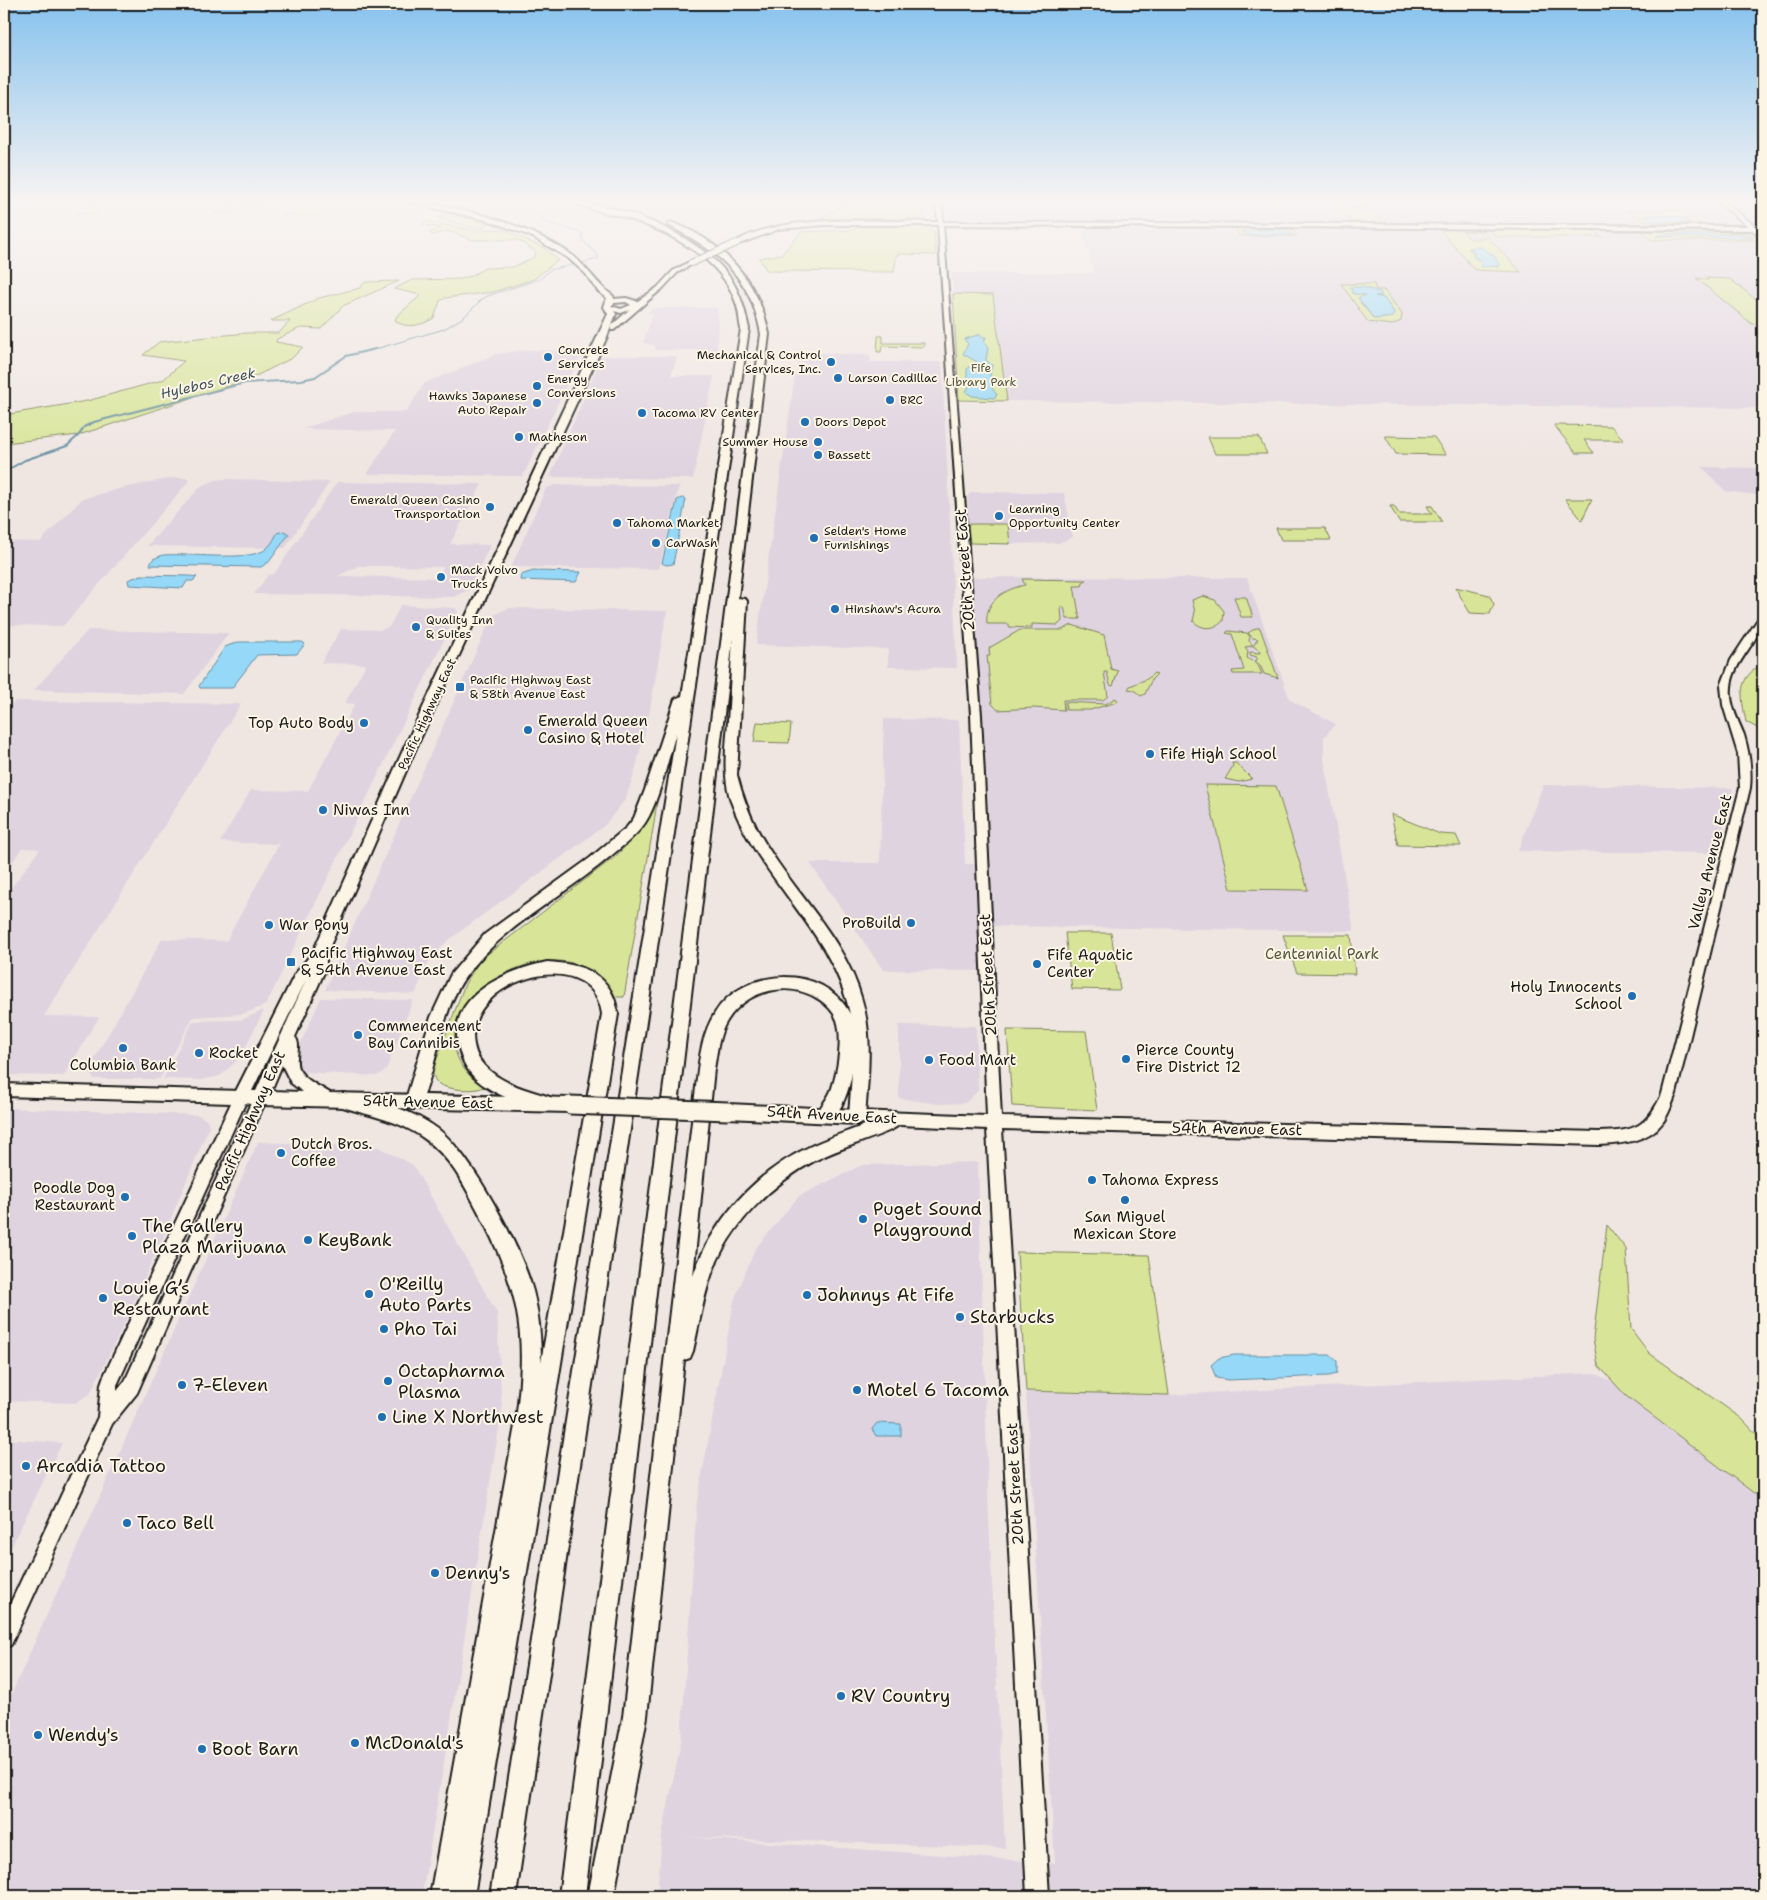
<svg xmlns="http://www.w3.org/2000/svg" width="1767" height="1900" font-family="'Shantell Sans',sans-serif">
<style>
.built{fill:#dfd3df;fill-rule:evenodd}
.green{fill:#d8e598;stroke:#7a805a;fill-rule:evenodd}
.water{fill:#95d8f7;stroke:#658d9f}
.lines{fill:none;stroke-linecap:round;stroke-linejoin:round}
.stream-far1{stroke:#658d9f;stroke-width:1}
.stream{stroke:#658d9f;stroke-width:2}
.secondary-casing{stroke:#1c1c1c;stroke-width:4}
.primary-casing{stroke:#1c1c1c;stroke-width:4}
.motorway-casing{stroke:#1c1c1c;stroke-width:4}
.secondary{fill:#fcf5e5;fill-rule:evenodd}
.primary{fill:#fcf5e5;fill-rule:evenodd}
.motorway{fill:#fcf5e5;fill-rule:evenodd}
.secondary-bridge-casing{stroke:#1c1c1c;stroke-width:8;stroke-linecap:butt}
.primary-bridge-casing{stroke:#1c1c1c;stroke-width:21;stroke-linecap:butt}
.secondary-bridge{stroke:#fcf5e5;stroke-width:6}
.primary-bridge{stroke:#fcf5e5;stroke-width:17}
.poi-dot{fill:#1f6fb2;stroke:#fcf5e5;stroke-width:2}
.labels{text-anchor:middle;stroke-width:4;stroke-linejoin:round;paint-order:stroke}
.far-poi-label{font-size:12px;fill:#1c1c1c;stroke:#fcf5e5;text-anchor:start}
.far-park-label{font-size:12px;fill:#545841;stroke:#fcf5e5}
.far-street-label{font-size:12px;fill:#1c1c1c;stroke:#fcf5e5}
.far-water-label{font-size:14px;font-style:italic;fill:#40545e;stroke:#fcf5e5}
.street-label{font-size:15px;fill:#1c1c1c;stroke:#fcf5e5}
.poi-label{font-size:15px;fill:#1c1c1c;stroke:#fcf5e5;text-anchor:start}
.park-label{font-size:15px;fill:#545841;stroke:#fcf5e5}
.near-poi-label{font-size:18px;fill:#1c1c1c;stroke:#fcf5e5;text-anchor:start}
</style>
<rect width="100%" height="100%" fill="#efe6e2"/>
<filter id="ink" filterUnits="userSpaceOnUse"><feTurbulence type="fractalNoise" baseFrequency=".02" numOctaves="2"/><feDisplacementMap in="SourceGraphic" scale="10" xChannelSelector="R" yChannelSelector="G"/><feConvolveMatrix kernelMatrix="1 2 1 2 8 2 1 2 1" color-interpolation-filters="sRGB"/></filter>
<g filter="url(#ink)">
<!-- built -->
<path class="built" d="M948,203H1712L1763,240V408L1007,401L994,295L953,294L951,273H1094L1080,223L949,221Z
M1730,203H1763V224L1753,221Z
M39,205L25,214H4V206Z
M654,308H717L719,325L717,350H656L654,345L643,343L653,313H646Z
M527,350L583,351L523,476L367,474L395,431L302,429L353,412H406L425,383L496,354Z
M796,352L870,355V362H942L957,668L888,667V649L756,645L795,375L808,372L811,369L804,363H794Z
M602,356H677L671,376H714L693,479L550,477Z
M1702,467L1763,468V496L1725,491Z
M173,478H187L189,481L63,626L4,625V541L40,542L82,499L122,488Z
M225,479L330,482L285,548L147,546L201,486L216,480Z
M337,482L482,484L450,544L490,545L469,590L453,597L254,594L268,575L274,574ZM358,566H383L443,567L439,578L338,576Z
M556,485L679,486L659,569L511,567L546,488Z
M973,492L1064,493L1073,537L1059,543L1010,544L1008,524H968V495Z
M965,577L1247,578L1290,700L1336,724L1324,737V759L1354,931L986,926L988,971L883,970L810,863H880L884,719L959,720L965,864H983Z
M401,605L455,608L458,611L266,1005L243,1014L193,1017L160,1079H94L88,1070L162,939L226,941L279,844L220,842L251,790L308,791L355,704L345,703L366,664L321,663L341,629L380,630L389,627Z
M508,608L667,611L649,715L634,775L625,800L604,826L446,942L428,963L415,994L325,990L492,616Z
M88,630L229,633L184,694L34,690Z
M15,701L241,704L44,1016L99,1017L64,1076L4,1075V898L40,849L22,848L4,874V714Z
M1543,785L1733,788L1717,853L1518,851Z
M321,998L413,1000L386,1070L377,1076L303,1072L294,1058Z
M264,1010L240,1058L220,1076L201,1080L163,1079L193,1021L241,1020Z
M899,1025L976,1026L978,1091L965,1103L937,1104L899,1098Z
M4,1108L199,1115L208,1121L209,1127L163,1237L125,1322L90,1394L75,1403L4,1401Z
M258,1142L378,1147L413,1165L497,1313L502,1410L422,1896H4V1711Z
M978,1162L989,1521L1005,1848L685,1837L1055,1863L1026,1391L1169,1395L1594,1373L1725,1435L1763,1492V1896H657L662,1835L681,1742L697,1502L734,1301L755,1249L799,1196L862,1165Z
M4,1439L62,1443L4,1562Z"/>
<!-- green -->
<path class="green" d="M110,203L95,214L76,213L89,205Z
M230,203H270L242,208L231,214L214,213L229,206Z
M842,203H925V215L918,219L819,218L839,208H835Z
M298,205H316L328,211L319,216L283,215Z
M1334,208L1372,209L1382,223L1352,222Z
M1680,210L1702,225H1653L1626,211Z
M448,213L489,224C476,233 453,221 438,218Z
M426,221L471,230L502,229L544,248L558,260L534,279L493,292L445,298L440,301L434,318C423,325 405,330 395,320L397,316L421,295L394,289L412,280L461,279L471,276L485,268L513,267L534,257L536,252L518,240H472L448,231L432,235L429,233L441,228L422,224Z
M861,226L930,227L934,231L936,255L897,254L894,272L767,271L759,258L782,254L801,232L852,230Z
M1241,228L1292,229L1297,236H1239L1236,229Z
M1472,229L1474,232L1462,231L1470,239H1485L1476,229L1481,230L1521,272L1475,270L1440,230ZM1478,247L1494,256L1498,267L1489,266L1474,257L1473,252L1469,249Z
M1492,229L1594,231L1602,237H1498L1490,231Z
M1641,231L1743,232L1756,236L1760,240H1654L1650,239ZM1671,234H1742L1753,238L1657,236Z
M1696,278L1708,280L1707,278L1730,279L1763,305V313H1756L1763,320V324H1752Z
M399,281L343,306L321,329L300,328L277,339L276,342L303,347L292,358L252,378L79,435L4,443V415L87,401L163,380L184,361L143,355L159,342L246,333H279L290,321H271L319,298L360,288L365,282Z
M1341,284H1374L1376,290H1384L1402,314L1401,321L1392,325L1368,322ZM1368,296L1382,297L1390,307L1393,317L1374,319L1360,302Z
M953,294L993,295L1007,401L959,400Z
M878,336H883V343H924V347L882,346L881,352H877Z
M1554,425L1611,426L1624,440H1584L1594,453H1576Z
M1385,436L1434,437L1446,455L1396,454Z
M1208,437H1259L1267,454H1215Z
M1565,499H1592L1582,520Z
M1390,506H1394L1399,514H1432L1427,506H1432L1442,522H1399Z
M968,524H1008L1010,544L970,543Z
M1276,528H1325L1331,540H1281Z
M1022,579L1086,580L1083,582L1082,586H1074L1080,619H1067L1064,607H1061L1062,621L1058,625L1032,624V628L1009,627V624H987C984,601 1005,589 1025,585Z
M1455,587L1489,595L1494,604L1490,614L1470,613Z
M1203,596L1215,600L1224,611L1223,621C1214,630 1202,630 1193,621L1195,612L1192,600Z
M1234,597H1246L1253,617H1241Z
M1072,625L1104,635L1111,669L1118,671L1113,686L1110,685L1107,672H1104L1108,696L1103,700H1063L1064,710L1033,708L998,710L992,704L987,656H990L989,648L1020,630H1062Z
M1256,628H1260L1278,678L1264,674L1260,665L1255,661L1257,660V657L1250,655V652L1260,653L1259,650L1253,646L1258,639L1253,638L1248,633Z
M1228,631L1247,633L1250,637L1249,641L1252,644V646L1245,647L1248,651L1247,658L1258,665L1262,674H1233L1232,671L1244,670L1232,634L1226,633Z
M1763,664V731L1746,722C1741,696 1736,678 1763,664Z
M1154,673L1157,674L1152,679L1145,694L1141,696L1134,690L1128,689L1130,686L1147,679Z
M1115,698L1118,700L1117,702L1090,710H1066L1065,702L1106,704Z
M757,722L791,724L789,743L754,742Z
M1232,763H1236L1252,779L1239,782L1225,779L1233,766Z
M1205,785L1276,786L1308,890L1231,889Z
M655,801H657L654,823L624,997H616C561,900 385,1022 484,1087C474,1092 448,1090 439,1084C434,1080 433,1076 433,1069L465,984L480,960L616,856L637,834Z
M1391,814L1440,834L1456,835L1461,846L1398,845Z
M1065,933H1111L1120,990L1072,989Z
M1283,935H1351L1355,974L1297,973Z
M1007,1030L1086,1031L1097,1110L1012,1106Z
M1607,1225L1626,1249L1631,1329L1649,1353L1741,1418L1763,1441V1500L1626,1396L1598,1365L1593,1339Z
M1017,1252L1149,1255L1169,1395L1026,1391Z"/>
<!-- water -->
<path class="water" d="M1650,215L1678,216L1690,222H1651L1644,217Z
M1288,229L1293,235H1246L1241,231Z
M1671,234H1742L1753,238L1656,236Z
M1481,247L1494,256L1500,266L1481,267L1480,260L1474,257L1473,252L1469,248Z
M1350,287H1363L1380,292L1382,295L1375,296L1384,298L1394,312L1393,317L1374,319L1358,298L1366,295L1353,294Z
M981,334V337H986L984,342L988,348L986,360L992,365L990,376L993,379L992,388L997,395L994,398L972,396L966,392L970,384L967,379V369L977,362L963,354L968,344L964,339Z
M682,498L686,499L673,564L666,565L662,563L677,500Z
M284,531L289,534L269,562L261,567L150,565L153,559L163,555C188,553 243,561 263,551C270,547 274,540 277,533Z
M533,571L580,572H581L576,582L520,580L521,575Z
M141,575L190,576L197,577L193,581H187L183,588L129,585L128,580Z
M302,642L305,644L297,654L257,655L232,688H200L199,686L225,647L238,642Z
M1234,1355H1330L1337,1361V1374L1329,1376L1228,1380L1216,1378L1211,1365L1219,1358Z
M877,1423L901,1424V1436H876L872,1429Z"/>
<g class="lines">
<!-- stream-far1 -->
<path class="stream-far1" d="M369,351L444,329L464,317L482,299L490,295L540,279L550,270L598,259V255L583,241L582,233L543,221L542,214L483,203"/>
<!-- stream -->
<path class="stream" d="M4,472L25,460L67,446L79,435L84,427L94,422L245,383L301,380L315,377L346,356L375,349"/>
<defs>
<path id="secondary" d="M936,203H942L943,222L1748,226L1719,203H1725L1763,232V237L1752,230L943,225L981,715L1001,1117L1599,1132C1635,1131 1646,1128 1662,1094L1740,788L1738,754L1723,705L1721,686L1731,660L1760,616L1763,615C1763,640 1733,660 1731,687C1729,704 1738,720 1744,735C1749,752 1752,770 1750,788L1676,1094C1672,1103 1669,1114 1663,1122C1648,1142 1621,1144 1599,1145L1002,1129L1049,1896H1027L987,1129L857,1123L852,1121L850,1117L852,1113L857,1111L987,1116L971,715L938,225H825L779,229L739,244L734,243C779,212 883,222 938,222Z
M689,262L694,263L677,273L661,290L636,307H632V305L657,288L673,271Z
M4,1084L241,1091L246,1093L248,1097L117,1385V1391L125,1381L255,1094L260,1092L265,1094L267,1098L137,1393L112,1424L11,1645L4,1648V1617L98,1417L101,1384L103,1378L231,1103L4,1096Z"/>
<path id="primary" d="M4,203H11L8,205Z
M411,203C458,203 536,228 573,256C588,268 597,285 613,296L614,299L626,298L636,301L637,304L653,291L658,292L614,330H611V326L629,310L621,313L614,311L616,314L606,339L416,748L326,955V968L295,1037C302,1045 294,1058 298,1068C304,1080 319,1086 330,1093L570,1098L575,1100L578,1105L575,1110L570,1112L260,1105L236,1102L233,1097L295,974L313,952L404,748L608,314L604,307L607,298L598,291L585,273L568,258L531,236L487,220ZM626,302L631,305L621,309L611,306L614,303ZM306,980L256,1091H252L305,982ZM282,1065L291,1083L303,1092L271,1091Z
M728,1104L857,1110L862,1112L865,1117L862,1122L857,1124L728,1118L723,1116L720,1111L723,1106Z"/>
<path id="motorway" d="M576,203C622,203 705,239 731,279C741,295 745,310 749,329L516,1896H490L676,733C668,759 659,802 645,823C636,836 624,845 612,855C566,895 507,923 469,972C439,1009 439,1066 419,1107L413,1109L407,1107L405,1102L431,1017L451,974L485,934L590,858L627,827L634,818L645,790L675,699L682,696L741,329C739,320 739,311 736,303C722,258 668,232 627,218C611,213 591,211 576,203Z
M670,222C722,240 759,281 769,334L738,598L745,599L747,601L737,775C742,794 748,811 757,829C788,888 844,934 862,1000C873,1037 868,1078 865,1117L863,1122L857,1124L851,1122L849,1117L852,1072C850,1087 839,1127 819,1119L817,1114C821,1105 829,1098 832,1088C838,1070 843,1038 837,1020C834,1012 826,1004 820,1000C789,979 746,990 727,1021C718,1035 717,1054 714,1069L693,1276C713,1219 756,1172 811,1146C837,1134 864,1127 889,1114L895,1112L901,1114L903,1119L901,1124L891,1130C866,1141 840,1148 816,1160C771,1184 730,1225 712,1273C703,1298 699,1325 693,1351L690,1358L684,1360L647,1717L614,1896H588L623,1717L696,1087C699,1062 701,1035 715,1013C743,967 824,963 850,1014C834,933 760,880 732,804C722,777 726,749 728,721C730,693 731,666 733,638L585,1896H559L761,334C751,276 718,251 668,225Z
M547,962C583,964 612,973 618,1014L474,1896H430L516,1420C528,1330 519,1289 477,1209C464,1184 449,1156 425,1139C398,1119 368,1116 337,1105L335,1100L337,1095L343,1093C376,1101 410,1108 438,1129C473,1156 521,1248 533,1291C539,1314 541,1338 541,1362L602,1014C592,940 461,981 474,1045C476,1056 481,1064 490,1071C509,1087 533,1091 556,1099L558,1104L556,1109L550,1111C525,1105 497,1097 477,1080C466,1070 460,1057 458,1043C448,994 509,970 547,962Z"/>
</defs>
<!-- secondary casing -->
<use href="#secondary" class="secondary-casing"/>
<!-- primary casing -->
<use href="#primary" class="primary-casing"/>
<!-- motorway casing -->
<use href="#motorway" class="motorway-casing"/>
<!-- secondary -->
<use href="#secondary" class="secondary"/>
<!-- primary -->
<use href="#primary" class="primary"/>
<!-- motorway -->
<use href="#motorway" class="motorway"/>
<defs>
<path id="secondary-bridge" d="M691,263L737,243"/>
<path id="primary-bridge" d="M570,1105L728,1111"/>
</defs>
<!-- secondary-bridge casing -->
<use href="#secondary-bridge" class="secondary-bridge-casing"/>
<!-- primary-bridge casing -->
<use href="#primary-bridge" class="primary-bridge-casing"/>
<!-- secondary-bridge -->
<use href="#secondary-bridge" class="secondary-bridge"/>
<!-- primary-bridge -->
<use href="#primary-bridge" class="primary-bridge"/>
</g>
</g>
<!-- sky -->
<linearGradient id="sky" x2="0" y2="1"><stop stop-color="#87c2ee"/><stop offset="0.43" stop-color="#f8f4f2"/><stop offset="1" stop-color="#f8f4f2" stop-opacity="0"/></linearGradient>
<rect width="1767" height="469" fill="url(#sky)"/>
<!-- markers -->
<g class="poi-dot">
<circle cx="548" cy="357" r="5"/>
<circle cx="831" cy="362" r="5"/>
<circle cx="838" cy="378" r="5"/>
<circle cx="537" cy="386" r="5"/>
<circle cx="890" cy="400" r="5"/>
<circle cx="537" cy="403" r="5"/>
<circle cx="642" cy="413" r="5"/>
<circle cx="805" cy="422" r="5"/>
<circle cx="519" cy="437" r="5"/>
<circle cx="818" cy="442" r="5"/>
<circle cx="818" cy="455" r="5"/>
<circle cx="490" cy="507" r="5"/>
<circle cx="999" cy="516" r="5"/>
<circle cx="617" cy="523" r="5"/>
<circle cx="814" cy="538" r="5"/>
<circle cx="656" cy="543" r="5"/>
<circle cx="441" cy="577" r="5"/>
<circle cx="835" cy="609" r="5"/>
<circle cx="416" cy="627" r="5"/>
<rect x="455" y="682" width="10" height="10" rx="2.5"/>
<circle cx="364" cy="723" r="5"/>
<circle cx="528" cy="730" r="5"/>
<circle cx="1150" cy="754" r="5"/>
<circle cx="323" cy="810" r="5"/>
<circle cx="911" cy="923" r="5"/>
<circle cx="269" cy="925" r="5"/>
<rect x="286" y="957" width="10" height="10" rx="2.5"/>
<circle cx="1037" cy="964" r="5"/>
<circle cx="1632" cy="996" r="5"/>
<circle cx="358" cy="1035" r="5"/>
<circle cx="123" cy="1048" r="5"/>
<circle cx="199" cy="1053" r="5"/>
<circle cx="1126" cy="1059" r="5"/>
<circle cx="929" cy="1060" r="5"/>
<circle cx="281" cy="1153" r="5"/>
<circle cx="1092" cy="1180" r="5"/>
<circle cx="125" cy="1197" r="5"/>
<circle cx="1125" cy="1200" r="5"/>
<circle cx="863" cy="1219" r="5"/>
<circle cx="132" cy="1236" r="5"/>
<circle cx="308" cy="1240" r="5"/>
<circle cx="369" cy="1294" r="5"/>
<circle cx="807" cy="1295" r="5"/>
<circle cx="103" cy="1298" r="5"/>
<circle cx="960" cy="1317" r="5"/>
<circle cx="384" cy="1329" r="5"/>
<circle cx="388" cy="1381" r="5"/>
<circle cx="182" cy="1385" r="5"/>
<circle cx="857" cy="1390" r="5"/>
<circle cx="382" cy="1417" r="5"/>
<circle cx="26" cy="1466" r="5"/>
<circle cx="127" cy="1523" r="5"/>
<circle cx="435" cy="1573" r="5"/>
<circle cx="841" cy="1696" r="5"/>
<circle cx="38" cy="1735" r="5"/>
<circle cx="355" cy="1743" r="5"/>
<circle cx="202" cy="1749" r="5"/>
</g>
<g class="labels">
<!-- far-poi labels -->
<g class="far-poi-label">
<text x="558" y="354">Concrete<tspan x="558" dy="14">Services</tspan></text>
<text x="821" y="359" text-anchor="end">Mechanical &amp; Control<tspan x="821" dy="14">Services, Inc.</tspan></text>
<text x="848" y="382">Larson Cadillac</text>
<text x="547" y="383">Energy<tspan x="547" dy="14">Conversions</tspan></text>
<text x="527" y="400" text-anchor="end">Hawks Japanese<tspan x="527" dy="14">Auto Repair</tspan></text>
<text x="900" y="404">BRC</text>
<text x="652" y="417">Tacoma RV Center</text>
<text x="815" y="426">Doors Depot</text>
<text x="529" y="441">Matheson</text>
<text x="808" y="446" text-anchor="end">Summer House</text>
<text x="828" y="459">Bassett</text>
<text x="480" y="504" text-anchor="end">Emerald Queen Casino<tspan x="480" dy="14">Transportation</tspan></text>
<text x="1009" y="513">Learning<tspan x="1009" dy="14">Opportunity Center</tspan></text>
<text x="627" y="527">Tahoma Market</text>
<text x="824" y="535">Selden's Home<tspan x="824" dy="14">Furnishings</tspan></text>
<text x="666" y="547">CarWash</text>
<text x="451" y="574">Mack Volvo<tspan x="451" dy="14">Trucks</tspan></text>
<text x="845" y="613">Hinshaw's Acura</text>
<text x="426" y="624">Quality Inn<tspan x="426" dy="14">&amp; Suites</tspan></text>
<text x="470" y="684">Pacific Highway East<tspan x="470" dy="14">&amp; 58th Avenue East</tspan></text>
</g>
<!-- far-park labels -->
<g class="far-park-label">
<text x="981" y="372">Fife<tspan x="981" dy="14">Library Park</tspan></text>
</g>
<!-- far-street labels -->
<g class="far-street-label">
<text transform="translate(427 714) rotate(-65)" y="4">Pacific Highway East</text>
</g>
<!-- far-water labels -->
<g class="far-water-label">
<text transform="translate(208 383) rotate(-13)" y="5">Hylebos Creek</text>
</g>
<!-- street labels -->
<g class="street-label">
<text transform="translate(965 570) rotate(-94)" y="5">20th Street East</text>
<text transform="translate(1710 862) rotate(-76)" y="5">Valley Avenue East</text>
<text transform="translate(988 975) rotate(-93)" y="5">20th Street East</text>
<text transform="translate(428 1102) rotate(1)" y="5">54th Avenue East</text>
<text transform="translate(832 1115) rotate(3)" y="5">54th Avenue East</text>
<text transform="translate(250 1121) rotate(-66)" y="5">Pacific Highway East</text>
<text transform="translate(1237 1129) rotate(1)" y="5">54th Avenue East</text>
<text transform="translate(1015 1484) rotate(-93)" y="5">20th Street East</text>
</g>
<!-- poi labels -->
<g class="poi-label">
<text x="538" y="726">Emerald Queen<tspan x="538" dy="17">Casino &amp; Hotel</tspan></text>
<text x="354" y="728" text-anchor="end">Top Auto Body</text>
<text x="1160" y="759">Fife High School</text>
<text x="333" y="815">Niwas Inn</text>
<text x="901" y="928" text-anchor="end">ProBuild</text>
<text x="279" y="930">War Pony</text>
<text x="301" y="958">Pacific Highway East<tspan x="301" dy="17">&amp; 54th Avenue East</tspan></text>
<text x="1047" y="960">Fife Aquatic<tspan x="1047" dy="17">Center</tspan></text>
<text x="1622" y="992" text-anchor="end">Holy Innocents<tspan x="1622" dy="17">School</tspan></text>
<text x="368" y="1031">Commencement<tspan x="368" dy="17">Bay Cannibis</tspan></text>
<text x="1136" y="1055">Pierce County<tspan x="1136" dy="17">Fire District 12</tspan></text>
<text x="209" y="1058">Rocket</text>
<text x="939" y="1065">Food Mart</text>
<text x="123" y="1070" text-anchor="middle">Columbia Bank</text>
<text x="291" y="1149">Dutch Bros.<tspan x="291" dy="17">Coffee</tspan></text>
<text x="1102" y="1185">Tahoma Express</text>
<text x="115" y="1193" text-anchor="end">Poodle Dog<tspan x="115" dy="17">Restaurant</tspan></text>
<text x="1125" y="1222" text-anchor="middle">San Miguel<tspan x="1125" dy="17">Mexican Store</tspan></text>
</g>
<!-- park labels -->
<g class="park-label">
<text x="1322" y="959">Centennial Park</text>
</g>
<!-- near-poi labels -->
<g class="near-poi-label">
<text x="873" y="1215">Puget Sound<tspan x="873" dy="21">Playground</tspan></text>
<text x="142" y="1232">The Gallery<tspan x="142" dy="21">Plaza Marijuana</tspan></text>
<text x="318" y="1246">KeyBank</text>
<text x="379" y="1290">O'Reilly<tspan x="379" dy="21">Auto Parts</tspan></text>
<text x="113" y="1294">Louie G’s<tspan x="113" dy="21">Restaurant</tspan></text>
<text x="817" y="1301">Johnnys At Fife</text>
<text x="970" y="1323">Starbucks</text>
<text x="394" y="1335">Pho Tai</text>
<text x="398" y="1377">Octapharma<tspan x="398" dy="21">Plasma</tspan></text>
<text x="192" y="1391">7-Eleven</text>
<text x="867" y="1396">Motel 6 Tacoma</text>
<text x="392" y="1423">Line X Northwest</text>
<text x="36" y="1472">Arcadia Tattoo</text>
<text x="137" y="1529">Taco Bell</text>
<text x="445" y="1579">Denny's</text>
<text x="851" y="1702">RV Country</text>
<text x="48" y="1741">Wendy's</text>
<text x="365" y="1749">McDonald's</text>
<text x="212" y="1755">Boot Barn</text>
</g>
</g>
<!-- margin -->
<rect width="1767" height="1900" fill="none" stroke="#fcf5e5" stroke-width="20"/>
<rect x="10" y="10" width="1747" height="1880" fill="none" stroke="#1c1c1c" stroke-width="2" filter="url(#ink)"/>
</svg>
